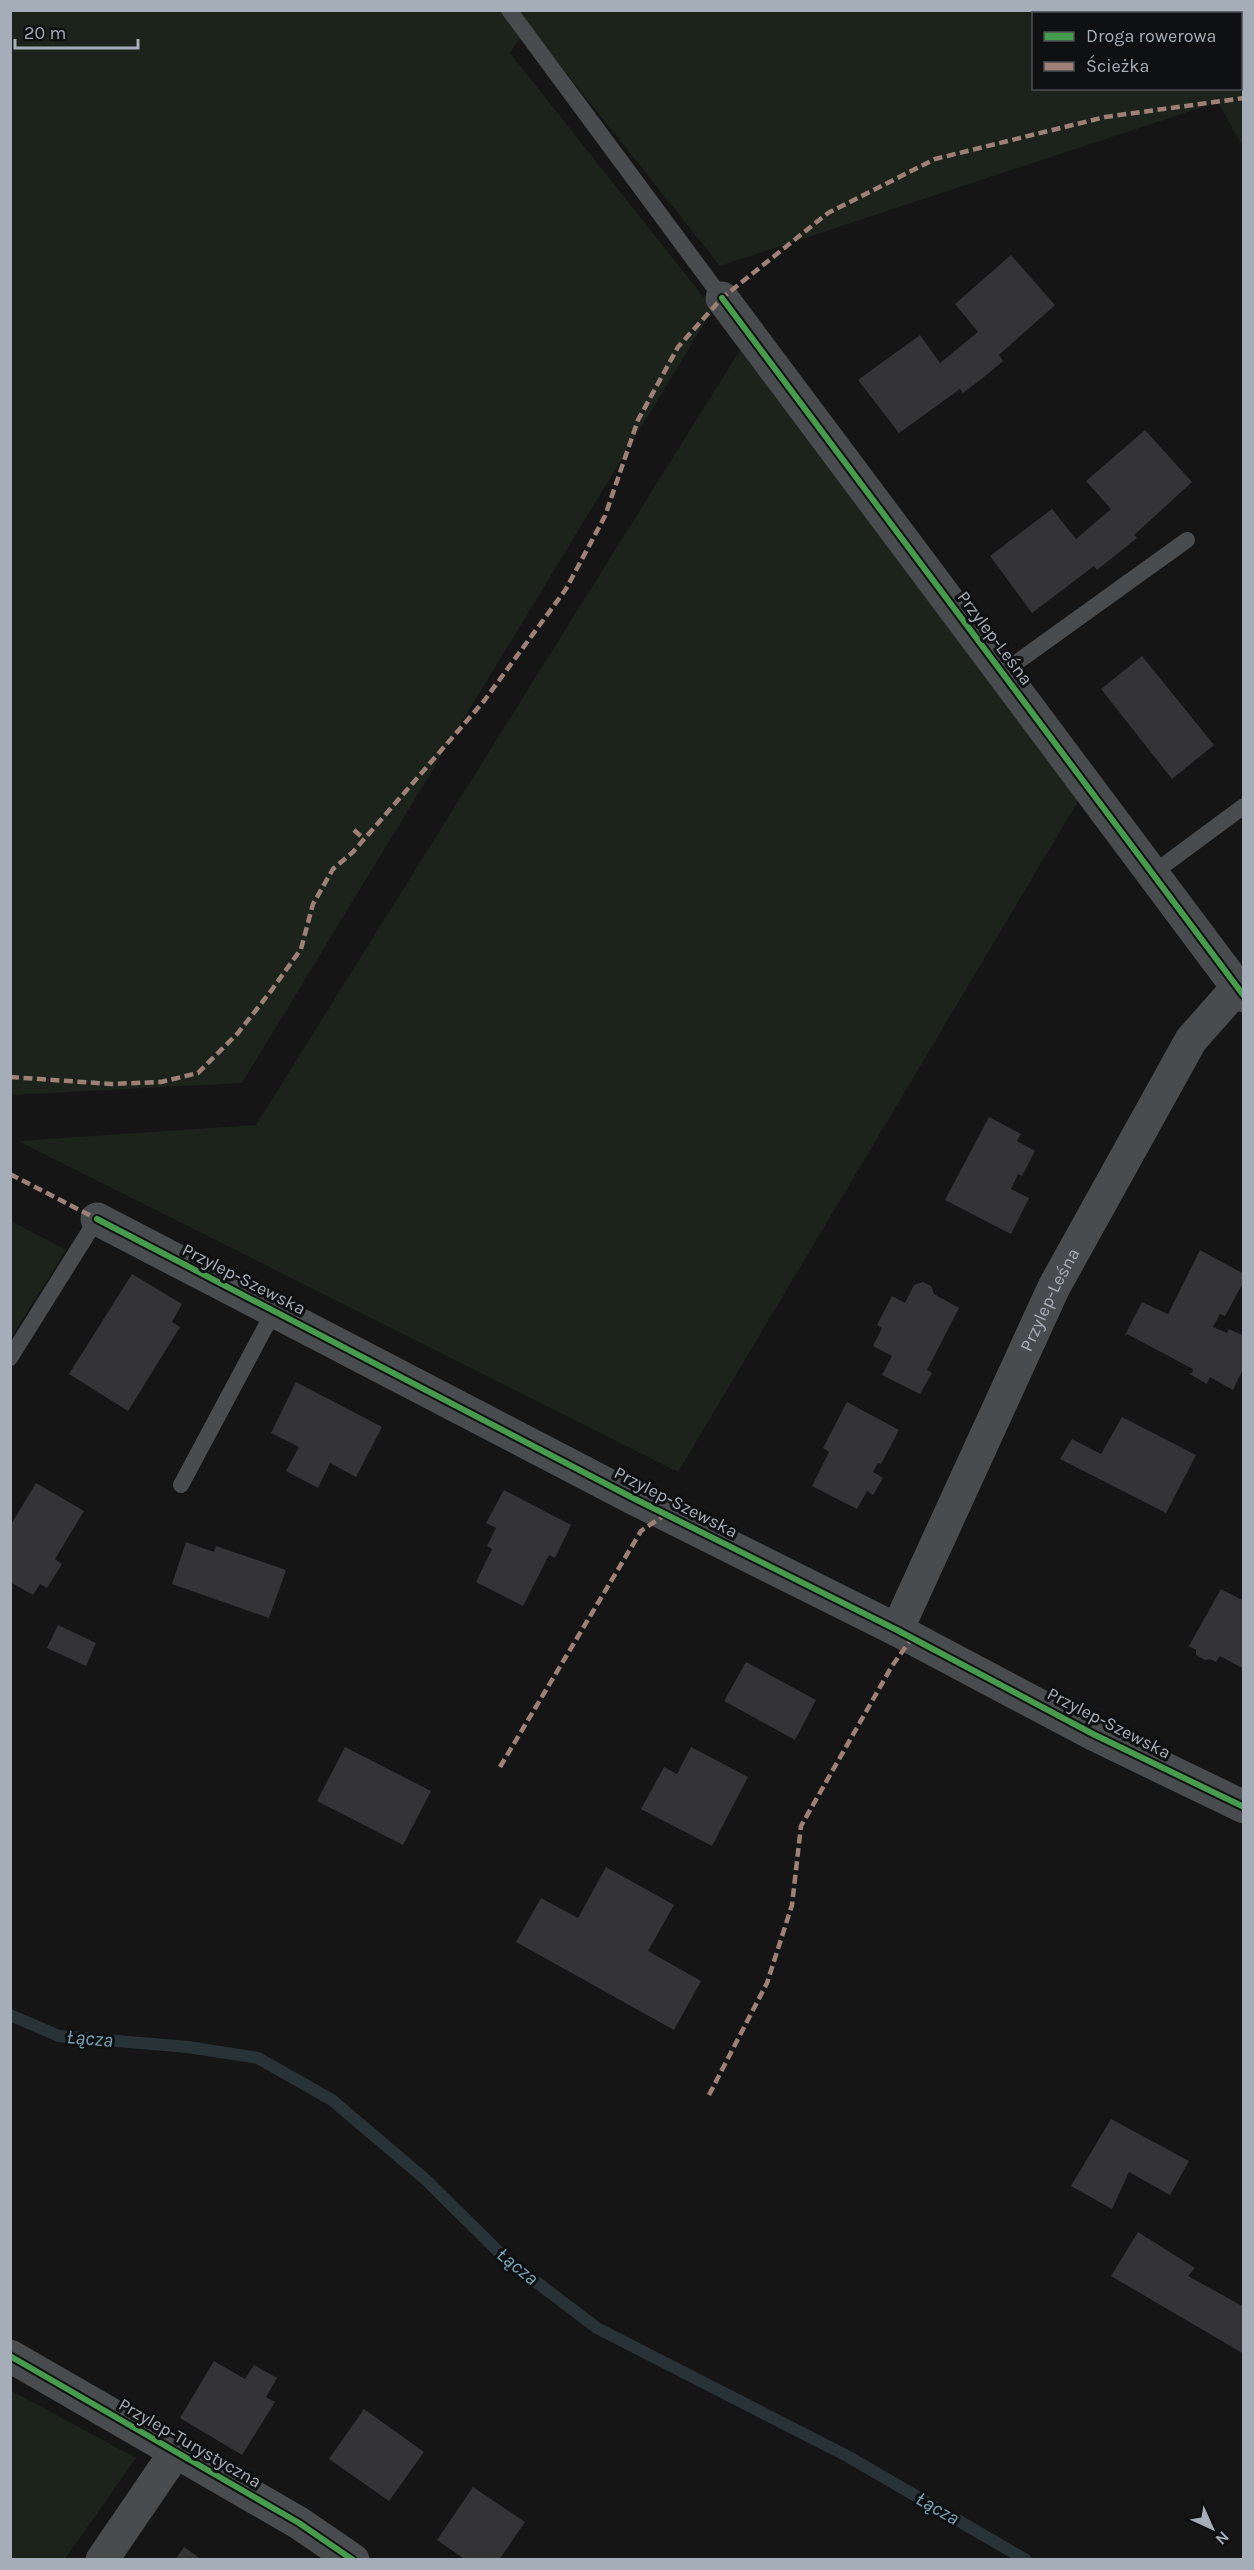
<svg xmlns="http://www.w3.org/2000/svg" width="1254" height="2570" font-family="Karla,sans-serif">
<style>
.green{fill:#1b231b;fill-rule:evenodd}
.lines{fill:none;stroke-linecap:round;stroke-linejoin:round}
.stream{stroke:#283338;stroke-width:12}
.building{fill:#343436}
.lane{stroke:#494c4e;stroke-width:16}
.street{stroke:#494c4e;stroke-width:33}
.quiet{stroke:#9e8076;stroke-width:4.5;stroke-dasharray:9 4.5;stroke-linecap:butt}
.cycleway-casing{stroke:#0f1011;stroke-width:10}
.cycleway{stroke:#469c4c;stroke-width:6}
.labels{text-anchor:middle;stroke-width:6;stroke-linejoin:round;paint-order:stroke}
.street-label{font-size:18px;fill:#a5aeb8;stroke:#0f1011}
.water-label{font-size:20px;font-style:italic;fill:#7aa3b5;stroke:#0f1011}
</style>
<rect width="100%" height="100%" fill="#151515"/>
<!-- green -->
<path class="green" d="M11,11H1243V147L1218,102L720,266L528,25L510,53L713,309L242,1083L11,1095ZM1034,14H1240V88H1034Z
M742,347L1080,798L678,1472L18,1141L256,1125Z
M11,1221L66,1250L11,1338Z
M10,2390L136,2458L65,2559H11Z"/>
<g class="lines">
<!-- stream -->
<path class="stream" d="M10,2015L59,2036L188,2047L258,2058L332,2100L425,2179L506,2259L597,2328L849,2457L1026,2560"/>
</g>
<!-- building -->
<path class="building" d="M1011,255L1055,305L999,355L1003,361L984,377L963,393L960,389L899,433L858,380L920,335L940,363L978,332L955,304Z
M1145,430L1192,482L1134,535L1137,538L1097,570L1094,566L1032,613L990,556L1052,509L1076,539L1111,509L1086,481Z
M1142,656L1214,745L1172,779L1101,689Z
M989,1117L1021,1134L1017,1141L1035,1151L1022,1176L1018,1174L1011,1189L1029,1198L1011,1234L945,1200Z
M1200,1250L1244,1274V1281L1225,1316L1220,1314L1213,1327L1227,1333L1229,1329L1244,1336V1367L1233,1390L1210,1377L1207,1384L1188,1373H1192L1193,1369L1127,1334L1124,1337L1142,1302L1168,1314Z
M132,1274L182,1304L172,1322L180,1327L128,1411L69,1374Z
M923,1282L931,1286L934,1294L959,1308L927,1370L932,1373L920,1394L882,1375L892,1356L873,1346L882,1328L877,1325L892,1296L905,1303L914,1285Z
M296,1382L382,1427L356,1477L330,1463L318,1488L286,1471L299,1447L271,1433Z
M847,1402L899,1430L881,1464L878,1463L873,1472L883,1478L873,1495L867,1491L857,1509L812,1486L829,1452L823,1448Z
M1122,1417L1196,1455L1166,1513L1060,1459L1072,1439L1101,1454Z
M36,1483L84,1511L55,1559L62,1564L47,1588L40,1584L33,1595L10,1582V1526Z
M504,1490L571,1525L555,1558L549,1555L523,1606L476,1582L492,1549L487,1546L496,1528L486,1523Z
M186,1542L214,1552L216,1546L286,1570L269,1618L172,1584Z
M1221,1589L1244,1601V1669L1220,1656L1216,1662L1210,1659L1205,1660L1196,1655V1650L1189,1646Z
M58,1625L96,1643L86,1666L47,1648Z
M746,1662L816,1700L795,1740L724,1701Z
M345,1747L431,1791L403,1845L317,1801Z
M691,1747L748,1777L712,1846L641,1809L664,1767L677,1774Z
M606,1867L674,1905L648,1951L701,1981L674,2030L516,1942L541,1898L578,1918Z
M1111,2119L1189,2161L1170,2195L1129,2172L1112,2209L1071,2186Z
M1138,2232L1195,2268L1188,2276L1244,2307V2354L1111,2276Z
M214,2361L245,2379L254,2365L277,2378L266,2397L275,2402L242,2455L180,2418Z
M364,2409L424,2452L389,2501L329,2459Z
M473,2487L525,2522L499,2560H466L437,2540Z
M184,2547L202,2560H175Z"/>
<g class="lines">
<!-- lane -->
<path class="lane" d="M509,10L722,298
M1002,673L1187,540
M1152,874L1244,806
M10,1358L97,1219
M181,1485L274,1311"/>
<!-- street -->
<g class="street">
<path d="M722,298L1244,996"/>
<path d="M97,1219L633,1498L897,1630L1093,1734L1244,1807"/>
<path id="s1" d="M897,1630L1054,1287L1191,1040L1237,988"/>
<path d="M10,2356L299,2523L353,2560"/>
<path d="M102,2560L175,2453"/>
</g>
<!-- quiet -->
<path class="quiet" d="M354,830L364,839
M10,1077L111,1084L161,1082L198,1073L238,1033L271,991L301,949L313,904L333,869L353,852L484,701L566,589L605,516L638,420L678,347L722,298L828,213L935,159L1105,117L1244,98
M10,1174L97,1219
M500,1767L641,1531L666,1514
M709,2095L767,1983L792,1905L801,1826L892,1666L912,1638"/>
<defs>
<path id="cycleway" d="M722,298L1244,996
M97,1219L633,1498L897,1630L1093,1734L1244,1807
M10,2356L299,2523L353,2560"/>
</defs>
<!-- cycleway casing -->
<use href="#cycleway" class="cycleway-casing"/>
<!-- cycleway -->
<use href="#cycleway" class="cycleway"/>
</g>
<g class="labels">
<!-- street labels -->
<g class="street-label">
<text transform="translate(995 638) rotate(53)" y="6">Przylep-Leśna</text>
<text transform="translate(244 1279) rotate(27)" y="6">Przylep-Szewska</text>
<text dy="6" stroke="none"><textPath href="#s1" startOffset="364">Przylep-Leśna</textPath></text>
<text transform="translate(676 1502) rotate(27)" y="6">Przylep-Szewska</text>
<text transform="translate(1109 1723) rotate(27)" y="6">Przylep-Szewska</text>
<text transform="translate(190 2443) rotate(30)" y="6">Przylep-Turystyczna</text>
</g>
<!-- water labels -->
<g class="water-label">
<text transform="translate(90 2038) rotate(5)" y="7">Łącza</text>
<text transform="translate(518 2266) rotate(39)" y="7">Łącza</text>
<text transform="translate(938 2508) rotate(30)" y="7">Łącza</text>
</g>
</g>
<!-- border -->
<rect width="1254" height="2570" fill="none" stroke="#a5aeb8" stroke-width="24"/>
<!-- legend -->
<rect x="1032" y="12" width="210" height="78" fill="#0f1011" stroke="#4b4f54" stroke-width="1.5"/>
<rect x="1044" y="32" width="30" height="9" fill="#469c4c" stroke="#4b4f54" stroke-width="1.5"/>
<text x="1086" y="42" font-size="18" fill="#a5aeb8">Droga rowerowa</text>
<rect x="1044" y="62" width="30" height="9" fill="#9e8076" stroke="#4b4f54" stroke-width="1.5"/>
<text x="1086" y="72" font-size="18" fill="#a5aeb8">Ścieżka</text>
<!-- north arrow -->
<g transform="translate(1212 2528) rotate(135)" stroke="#0f1011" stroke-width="4.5" paint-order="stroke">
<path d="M0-4.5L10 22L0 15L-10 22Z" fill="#a5aeb8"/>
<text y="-9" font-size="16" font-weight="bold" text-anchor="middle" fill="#a5aeb8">N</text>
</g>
<!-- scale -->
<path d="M15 39v9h123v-9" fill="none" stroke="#a5aeb8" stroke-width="3"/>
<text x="24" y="39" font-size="18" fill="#a5aeb8" stroke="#0f1011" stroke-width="4.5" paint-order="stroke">20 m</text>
</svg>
